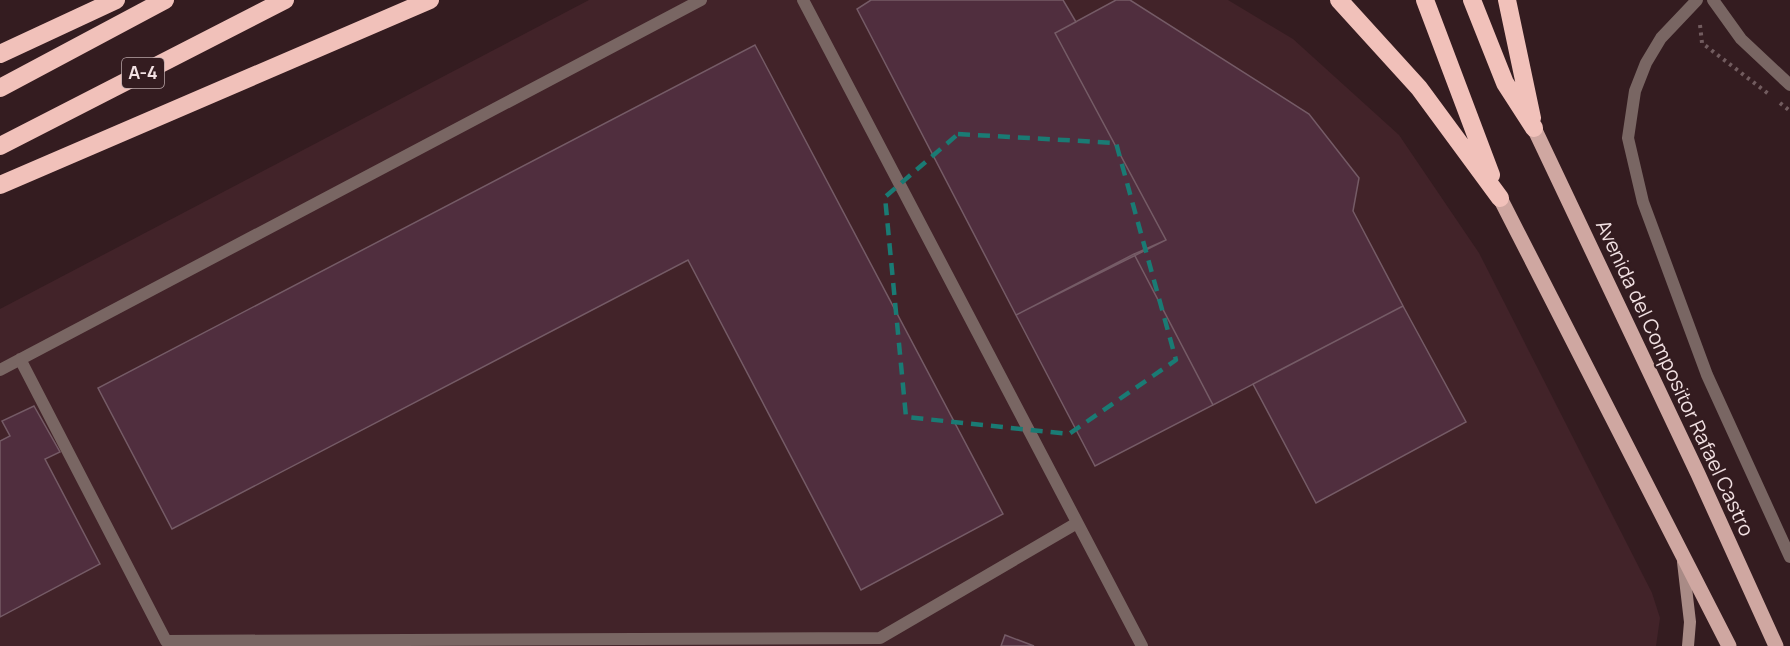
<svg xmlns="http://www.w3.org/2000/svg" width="1790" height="646" font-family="Manrope,sans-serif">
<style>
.built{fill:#422329}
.building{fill:#502e3e;stroke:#755b66;stroke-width:1.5}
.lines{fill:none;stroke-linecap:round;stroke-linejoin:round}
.path{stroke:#725c5f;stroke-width:4;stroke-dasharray:3 4.5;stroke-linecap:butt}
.lane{stroke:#796663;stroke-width:12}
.street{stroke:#796663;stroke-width:12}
.secondary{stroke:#a98b86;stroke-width:12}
.primary{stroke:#cfa7a1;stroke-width:15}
.highway{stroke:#f1c1ba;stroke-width:18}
.marked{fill:none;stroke:#1a7b74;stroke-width:4.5;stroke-dasharray:12 8;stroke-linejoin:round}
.labels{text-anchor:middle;stroke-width:4.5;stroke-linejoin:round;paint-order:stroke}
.shield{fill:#341c20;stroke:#b9a6a8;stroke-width:1.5}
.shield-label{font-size:18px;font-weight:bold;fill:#f2e1e3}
.street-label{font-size:20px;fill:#f2e1e3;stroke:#341c20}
</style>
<rect width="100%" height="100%" fill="#341c20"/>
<!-- built -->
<path class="built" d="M589,0H1228L1293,39L1399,135L1479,253L1652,593L1660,618L1656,646H0V309Z"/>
<!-- building -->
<path class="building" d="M871,0H1063L1076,22L1055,33L1166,240L1016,315L857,9Z
M1116,0H1130L1309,114L1359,178L1353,211L1403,306L1213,405L1134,254L1166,240L1055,33Z
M755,45L1003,514L861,590L688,260L172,529L98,388Z
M1134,254L1213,405L1095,466L1016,315Z
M1403,306L1466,422L1316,503L1253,384Z
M34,406L60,452L45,459L100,564L0,617V441L10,436L2,421Z
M1005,635L1034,646H1001Z"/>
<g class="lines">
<!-- path -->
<path class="path" d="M1700,25L1702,43L1770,95
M1780,103L1790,111"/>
<!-- lane -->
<path class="lane" d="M803,0L1142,646
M20,359L166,641L880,638L1077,523
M0,370L701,0"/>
<!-- street -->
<path class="street" d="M1697,0L1661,38L1646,63L1635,91L1628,138L1643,202L1707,375L1790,557
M1713,0L1741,39L1790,85"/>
<!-- secondary -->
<path class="secondary" d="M1683,562L1690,622L1688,646"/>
<!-- primary -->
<path class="primary" d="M1534,128L1698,474L1776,646
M1500,198L1729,646"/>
<!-- highway -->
<path class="highway" d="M1339,0L1419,88L1500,198
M1425,0L1491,175
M1472,0L1505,83L1534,128
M1507,0L1532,118
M0,54L116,0
M0,88L165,0
M0,146L285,0
M0,185L430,0"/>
</g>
<!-- marked area -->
<path class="marked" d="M958,134L1116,143L1176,360L1069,434L906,417L885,197Z"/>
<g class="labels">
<!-- shield labels -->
<rect class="shield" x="122" y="58" width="42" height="30" rx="4.5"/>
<g class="shield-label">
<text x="143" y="79">A-4</text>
</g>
<!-- street labels -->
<g class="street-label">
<text transform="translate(1675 378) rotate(65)" y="7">Avenida del Compositor Rafael Castro</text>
</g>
</g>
</svg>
